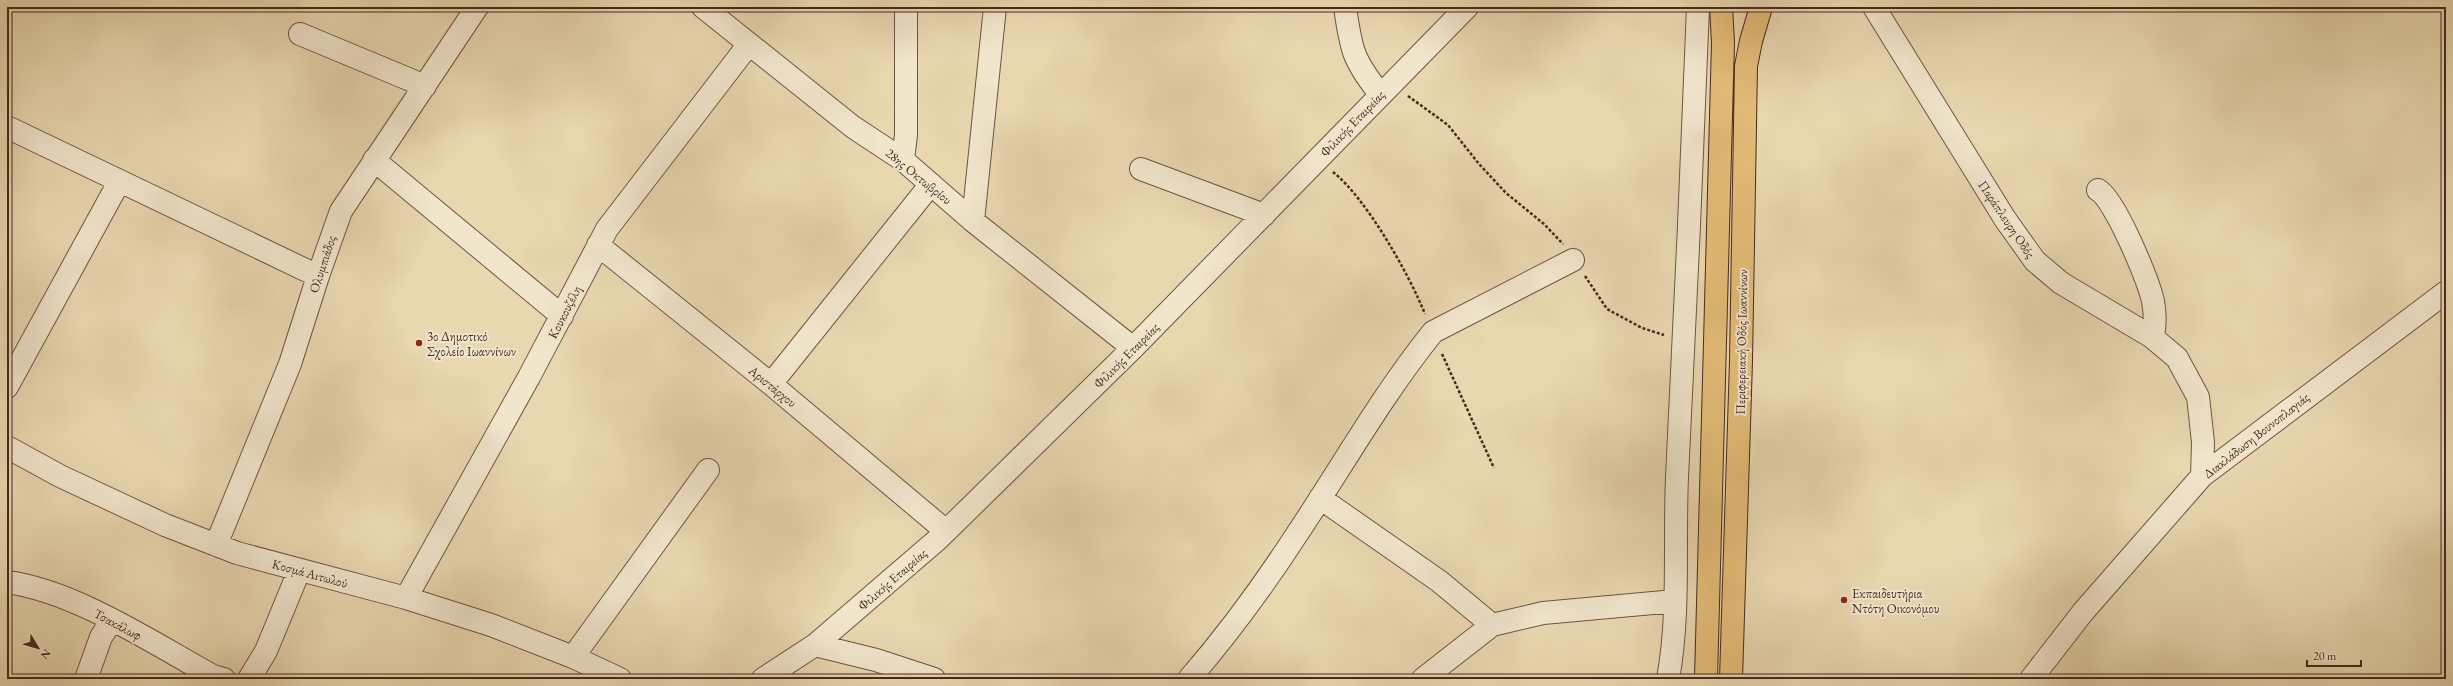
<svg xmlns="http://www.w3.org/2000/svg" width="2453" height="686" font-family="'EB Garamond',serif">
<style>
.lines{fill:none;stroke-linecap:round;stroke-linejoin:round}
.minor-casing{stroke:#6f5441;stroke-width:24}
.highway-casing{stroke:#46291c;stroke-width:24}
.path{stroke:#46291c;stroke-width:2.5;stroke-dasharray:3 2;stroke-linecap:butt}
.minor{stroke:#f1e5cc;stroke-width:22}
.highway{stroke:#e4bc78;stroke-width:22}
.poi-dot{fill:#8f2418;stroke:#f1e5cc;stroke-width:1.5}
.labels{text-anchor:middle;stroke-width:4;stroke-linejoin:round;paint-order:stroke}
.street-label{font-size:13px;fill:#46291c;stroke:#f1e5cc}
.poi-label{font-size:13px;fill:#46291c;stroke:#f1e5cc;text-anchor:start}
</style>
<rect width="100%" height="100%" fill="#e9d7b0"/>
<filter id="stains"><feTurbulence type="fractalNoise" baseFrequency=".005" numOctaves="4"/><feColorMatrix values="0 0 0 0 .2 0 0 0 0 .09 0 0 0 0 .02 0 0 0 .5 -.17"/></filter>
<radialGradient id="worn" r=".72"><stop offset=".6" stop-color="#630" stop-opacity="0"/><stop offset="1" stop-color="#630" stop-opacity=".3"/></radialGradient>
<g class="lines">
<defs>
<path id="minor" d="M703,7L853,127L903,160L973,221L1133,348
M1345,7C1351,50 1353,60 1380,94
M1874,7L2005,219L2035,261L2061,283L2152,337L2177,358L2198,397L2203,442L2202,476
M300,34L425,86
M7,127L318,276
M374,160L562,316
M903,160L906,135V7
M1141,169L1264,215
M2098,190C2115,199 2148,280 2153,301C2155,313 2156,326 2152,337
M973,221L995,7
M598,245L771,384L946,531
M771,384L931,184
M7,387L119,182
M7,447L60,476L165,525L237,553L406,598L491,625L573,657L620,679
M1320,498L1439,581L1492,625
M216,545L290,364L318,276L341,211L477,7
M7,582C75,591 153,643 213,676L224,679
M406,598L529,377L607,229L749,44
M815,645L876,660L934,679
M573,657L708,470
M86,679L101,637L112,620
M249,679L266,651L299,571
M763,679L815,645L937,540L1133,348L1467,7
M1189,679C1229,633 1266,582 1299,531C1343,465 1383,394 1433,332L1573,260
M1423,679L1492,625L1543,613L1675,601
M1668,679C1680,613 1674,544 1677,477C1685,320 1692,164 1698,7
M2031,679L2083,612L2202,476L2446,292"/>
<path id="highway" d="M1706,679L1723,42L1721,7
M1731,679L1741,361L1746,66L1751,41L1761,7"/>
</defs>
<!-- minor casing -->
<use href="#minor" class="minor-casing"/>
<!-- highway casing -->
<use href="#highway" class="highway-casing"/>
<!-- path -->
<path class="path" d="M1408,96L1448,125L1479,164L1506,193L1544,224L1563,244
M1333,172C1366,198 1409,274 1425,314
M1585,276L1607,309L1642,328L1664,335
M1442,354L1494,468"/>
<!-- minor -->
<use href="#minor" class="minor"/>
<!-- highway -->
<use href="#highway" class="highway"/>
</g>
<!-- markers -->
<g class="poi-dot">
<circle cx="419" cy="343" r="4"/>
<circle cx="1844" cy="600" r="4"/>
</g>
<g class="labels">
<!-- street labels -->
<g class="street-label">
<text transform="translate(1352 123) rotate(-46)" y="5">Φιλικής Εταιρείας</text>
<text transform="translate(919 176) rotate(39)" y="5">28ης Οκτωβρίου</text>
<text transform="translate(2007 219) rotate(56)" y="5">Παράπλευρη Οδός</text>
<text transform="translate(322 264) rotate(-72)" y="5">Ολυμπιάδος</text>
<text transform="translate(564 312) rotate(-63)" y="5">Κουκουζέλη</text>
<text transform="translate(1741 342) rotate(-89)" y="5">Περιφερειακή Οδός Ιωαννίνων</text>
<text transform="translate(1126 355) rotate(-45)" y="5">Φιλικής Εταιρείας</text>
<text transform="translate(773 386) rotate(39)" y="5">Αριστάρχου</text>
<text transform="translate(2256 435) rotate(-38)" y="5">Διακλάδωση Βουνοπλαγιάς</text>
<text transform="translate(310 573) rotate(15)" y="5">Κοσμά Αιτωλού</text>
<text transform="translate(892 579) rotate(-41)" y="5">Φιλικής Εταιρείας</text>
<text transform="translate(118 624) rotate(28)" y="5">Τσακάλωφ</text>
</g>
<!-- poi labels -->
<g class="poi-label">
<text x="427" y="341">3ο Δημοτικό<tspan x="427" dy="15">Σχολείο Ιωαννίνων</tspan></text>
<text x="1852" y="598">Εκπαιδευτήρια<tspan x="1852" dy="15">Ντότη Οικονόμου</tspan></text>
</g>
</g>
<!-- margin -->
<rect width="2453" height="686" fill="none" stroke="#e9d7b0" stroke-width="24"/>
<rect x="8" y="8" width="2437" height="670" fill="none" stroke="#46291c" stroke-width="2"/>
<rect x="12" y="12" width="2429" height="662" fill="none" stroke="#46291c"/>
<!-- north arrow -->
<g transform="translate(38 648) rotate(128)" stroke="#f1e5cc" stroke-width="3" paint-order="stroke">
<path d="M0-3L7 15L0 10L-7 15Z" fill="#46291c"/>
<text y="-6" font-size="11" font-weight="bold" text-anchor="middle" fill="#46291c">N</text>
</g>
<!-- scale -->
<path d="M2307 660v6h54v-6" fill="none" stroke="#46291c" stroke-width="2"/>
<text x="2313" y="660" font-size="12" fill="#46291c" stroke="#f1e5cc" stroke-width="3" paint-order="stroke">20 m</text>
<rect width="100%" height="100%" filter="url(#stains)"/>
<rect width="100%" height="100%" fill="url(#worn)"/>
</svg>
